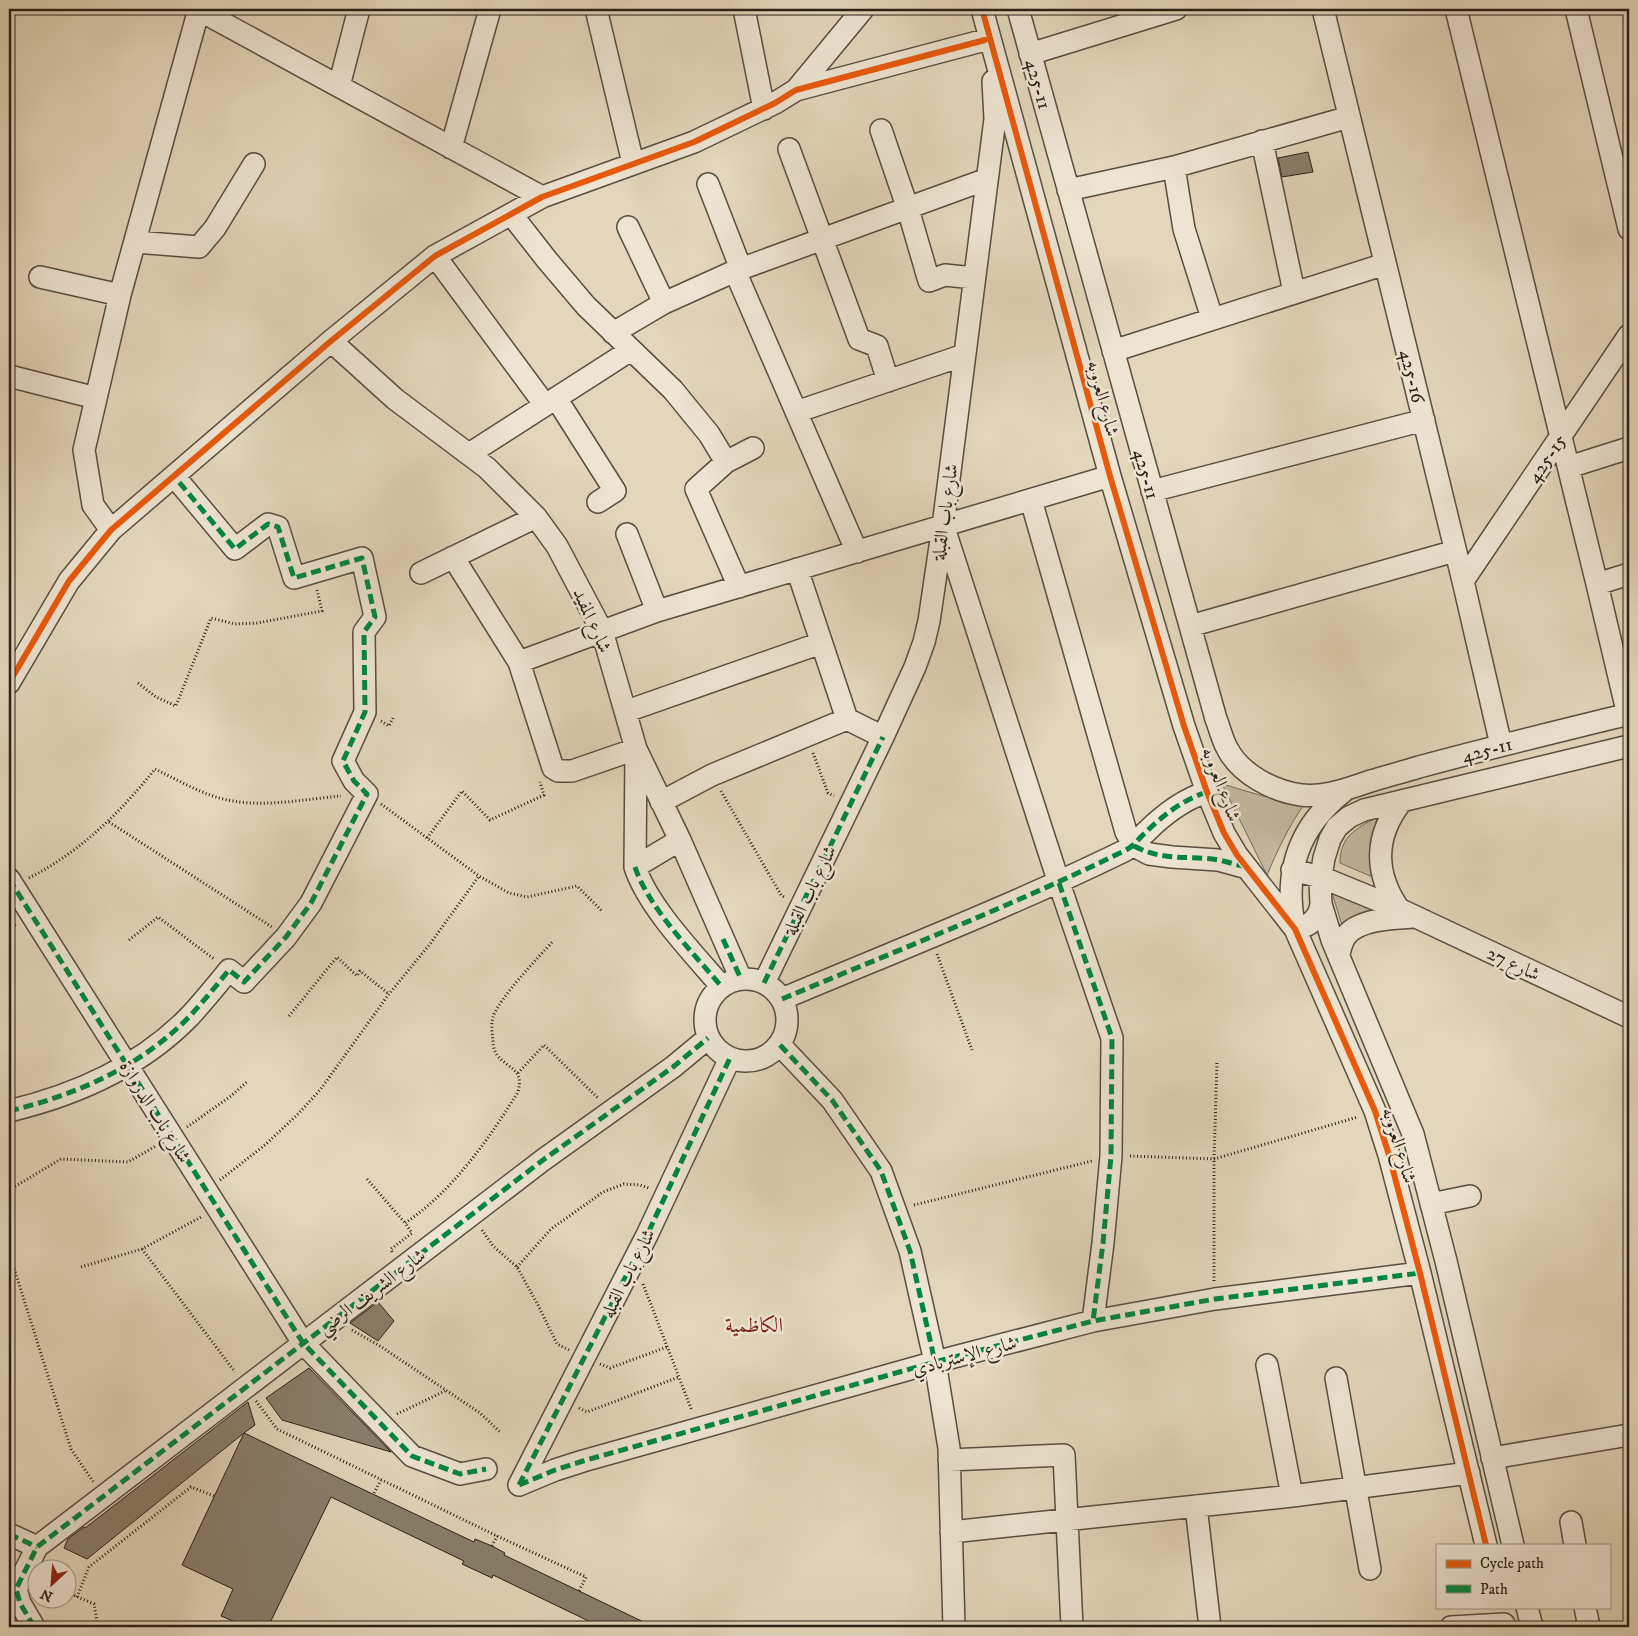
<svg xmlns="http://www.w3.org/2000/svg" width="1638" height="1636" font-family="'IM FELL DW Pica',Amiri,serif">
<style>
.green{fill:#c3b79e;stroke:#766c5b}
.building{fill:#897f6c;stroke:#282118}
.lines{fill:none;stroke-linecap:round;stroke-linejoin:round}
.minor-casing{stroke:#574e40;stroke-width:24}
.path{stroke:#282118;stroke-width:3;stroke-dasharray:1 2.5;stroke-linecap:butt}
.minor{stroke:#ede4d2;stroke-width:21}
.quiet{stroke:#00873e;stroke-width:5;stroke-dasharray:10 5;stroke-linecap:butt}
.cycleway-casing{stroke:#ede4d2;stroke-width:9}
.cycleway{stroke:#e8590c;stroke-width:6}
.labels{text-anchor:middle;stroke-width:5;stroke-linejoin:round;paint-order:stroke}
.street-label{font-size:19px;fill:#282118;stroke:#ede4d2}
.quarter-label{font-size:21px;fill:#7a1f14;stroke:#ede4d2}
</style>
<rect width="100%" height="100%" fill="#e3d6ba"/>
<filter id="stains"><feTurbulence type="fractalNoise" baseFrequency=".004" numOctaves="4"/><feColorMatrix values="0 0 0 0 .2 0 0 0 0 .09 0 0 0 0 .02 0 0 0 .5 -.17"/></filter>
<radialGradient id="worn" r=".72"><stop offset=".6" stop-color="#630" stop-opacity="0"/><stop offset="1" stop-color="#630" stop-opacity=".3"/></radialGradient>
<!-- green -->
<path class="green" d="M1222,784L1263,796L1305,803C1289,826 1278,849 1267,875Z
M1377,817L1372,843L1375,878L1340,863C1340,836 1356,829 1377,817Z
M1330,886L1392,914L1344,932Z"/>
<!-- building -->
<path class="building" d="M1308,152L1313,172L1282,177L1278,158Z
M378,1302L394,1321L378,1341L350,1323Z
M309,1368L391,1452L282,1420L266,1398Z
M248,1402L255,1425L244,1433L474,1542L475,1539L492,1546L505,1553L504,1555L654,1627H601L493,1575L492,1578L462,1564L464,1561L331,1497L268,1627H238L240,1624L221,1616L233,1589L182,1565L244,1433L87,1559L64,1548L68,1539L84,1527L85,1528Z"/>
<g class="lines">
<defs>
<path id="minor" d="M596,9L633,163
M744,9L764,109
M982,9L1110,476L1184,726L1207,792L1224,833L1237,855L1295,929L1375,1111L1389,1155L1420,1273L1486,1545
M1018,9L1216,719C1220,729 1222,739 1227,748C1240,774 1273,791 1301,795C1325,798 1349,788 1371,781C1387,776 1403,772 1419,767C1489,748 1559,731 1629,714
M1323,9L1463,581L1501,745
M1456,9L1597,584L1628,715
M1576,9L1629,229
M199,10L542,197
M1030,54L1176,9
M339,86L359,9
M796,90L863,9
M881,130L908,209L929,281L945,275L974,278
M1262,141L1294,292
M451,148L490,9
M789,149L859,339L877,346L888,381
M1174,167L1184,229L1212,318
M708,184L741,269
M1068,190L1174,167L1349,117
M511,214L547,260L586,306L673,390L709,434L726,462L753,448
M628,227L664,303
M135,242L199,247L215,228L254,164
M435,256L545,405
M735,271L857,552
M40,277L120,295
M613,333L664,303L735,271L987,179
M331,341L395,399L487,468L536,517L557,546L602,631L636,749L680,840L741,979
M1113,351L1385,264
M9,376L96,398
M556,398L615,491L598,502
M796,412L964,355
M469,454L631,350
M726,462L696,489L739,587
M1569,467L1629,448
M1152,491L1424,420
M1031,500L1126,832L1134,846L1149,854L1172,857L1218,860L1247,868
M111,530L93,505L84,450L120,295L199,9
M945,531L1059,883L1112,1038L1111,1156L1103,1243L1093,1321
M627,534L657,611
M453,557L519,662L553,768L558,771H572L636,749L635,867C648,907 694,954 722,987
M797,569L847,719L883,737
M421,573L536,517
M1463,581L1629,335
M1597,584L1629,574
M1190,626L1455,551
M519,662L657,611L1110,476
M9,683L69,581L111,530L331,341L435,256L542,197L694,142L775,103L796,90L985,40
M627,711L821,643
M661,802L712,775L847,719
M635,867L680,840
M1292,870L1321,877L1399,909L1629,1017
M9,879L303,1343L412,1456L460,1474L486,1469
M1321,904C1319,919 1309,927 1295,929C1283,872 1298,827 1344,791
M1399,909C1374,873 1374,836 1402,801
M1339,955C1340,949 1342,942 1345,937C1357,919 1394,918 1413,917
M705 1020a41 41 0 1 1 82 0a41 41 0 1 1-82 0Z
M764,983L883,737L915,667L924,642L929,621L943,526L995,119L993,81
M782,999C896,951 1011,906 1122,852C1135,846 1135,842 1145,833C1162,816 1184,799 1207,792
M780,1045L832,1100L881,1171L910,1251L935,1362L949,1448L954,1627
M9,1111C76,1095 140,1067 189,1017C203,1002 216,986 229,970L244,982L286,937L311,903L367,794L354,781L343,761L365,712L364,632L375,617L362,558L294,578L278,527L268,524L235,549L174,476
M1431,1204L1470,1196
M1267,1365L1292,1496
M1336,1378L1370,1569
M1492,1458L1629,1435
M949,1460L1064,1455L1072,1627
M519,1485L555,1470L583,1461L935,1362L1093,1321L1215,1299L1420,1273
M519,1485L647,1235L730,1058
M1196,1506L1210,1627
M1571,1522L1575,1545
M951,1532L1292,1496L1469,1473
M9,1534L37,1547
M1513,1545L1446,1261L1413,1134L1332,940L1321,904L1320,883L1324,858L1330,839L1337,827L1349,817L1364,810L1629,746
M1527,1607L1532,1627
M1585,1607L1589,1627
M34,1627L20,1603L16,1589L37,1547L543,1160L673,1067L708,1038
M1451,1627L1504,1624"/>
</defs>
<!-- minor casing -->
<use href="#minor" class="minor-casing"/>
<!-- path -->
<path class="path" d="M138,683L156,697L176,706L211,618L235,624L257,623L322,611L317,590
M381,721L389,726L394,716
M813,753L828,793L834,796
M721,791L781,895L784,897
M381,804L479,876L509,893L527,897L577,886L603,912
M109,822L272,927
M427,838L462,791L490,820L544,795L540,782
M29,878C80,852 120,813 155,769C180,781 206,797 233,801C267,807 307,799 341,796
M9,929L16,924
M129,940L158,917L214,959
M937,954L972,1050
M289,1016L337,957L357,976L360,971L389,994
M518,1073L544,1045L598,1098
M9,1084L15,1091
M187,1127L231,1096L248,1081
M1130,1156L1214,1159L1358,1117
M367,1179L405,1223
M220,1180L265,1145L299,1113L320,1090L389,994L430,944L479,876
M9,1190L61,1159L128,1162L156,1146
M914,1205L1092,1161
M482,1230L493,1246L517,1267L538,1305L557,1344L569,1350
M142,1249L235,1372
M9,1252L71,1449L94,1483
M392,1252L391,1249L412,1233L405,1223C452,1192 489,1139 518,1092C524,1068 509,1070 497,1055C494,1051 493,1045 493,1040C492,1033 491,1024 493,1017C499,998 539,957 553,941
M81,1267L142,1249L201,1217
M517,1267L551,1229L603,1192L624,1184L640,1185L649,1188
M1214,1281V1159L1217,1061
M643,1284L692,1411
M352,1330L380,1346L480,1413L500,1432
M600,1364L610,1368L667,1347
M256,1401L277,1429L497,1536L586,1577L579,1591
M579,1408L587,1412L679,1377
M397,1414L445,1391
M374,1493L381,1480
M492,1546L497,1536
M71,1594L94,1604L98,1627
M77,1597L89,1567L191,1487L214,1496"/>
<!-- minor -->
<use href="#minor" class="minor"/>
<!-- quiet -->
<path class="quiet" d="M1134,846C1165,862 1187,855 1219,860C1228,862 1237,865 1246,867
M635,867C648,907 694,954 722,987
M9,879L303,1343L412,1456L460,1474L486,1469
M1059,883L1112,1038L1111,1156L1103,1243L1093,1321
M723,939L741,979
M764,983L883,737
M782,999C896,951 1011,906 1122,852C1135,846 1135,842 1145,833C1162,816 1184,799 1207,792
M780,1045L832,1100L881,1171L910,1251L935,1362
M9,1111C76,1095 140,1067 189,1017C203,1002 216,986 229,970L244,982L286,937L311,903L367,794L354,781L343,761L365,712L364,632L375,617L362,558L294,578L278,527L268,524L235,549L174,476
M519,1485L555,1470L583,1461L935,1362L1093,1321L1215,1299L1420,1273
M519,1485L647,1235L730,1058
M9,1534L37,1547
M34,1627L20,1603L16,1589L37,1547L543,1160L673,1067L708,1038"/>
<defs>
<path id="cycleway" d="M982,9L1110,476L1184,726L1207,792L1224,833L1237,855L1295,929L1375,1111L1389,1155L1420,1273L1486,1545
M9,683L69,581L111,530L331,341L435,256L542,197L694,142L775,103L796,90L985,40"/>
</defs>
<!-- cycleway casing -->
<use href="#cycleway" class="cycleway-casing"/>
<!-- cycleway -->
<use href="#cycleway" class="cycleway"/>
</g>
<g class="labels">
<!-- street labels -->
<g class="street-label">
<text transform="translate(1039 84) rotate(74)" y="7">425-11</text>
<text transform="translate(1413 376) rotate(76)" y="7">425-16</text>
<text transform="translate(1104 398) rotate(75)" y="7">شارع العروبه</text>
<text transform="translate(1546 458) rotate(-56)" y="7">425-15</text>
<text transform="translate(1147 474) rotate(74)" y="7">425-11</text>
<text transform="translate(944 512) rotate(-82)" y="7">شارع باب القبلة</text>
<text transform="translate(593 620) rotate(66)" y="7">شارع المفيد</text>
<text transform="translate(1487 749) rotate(-15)" y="7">425-11</text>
<text transform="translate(1222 784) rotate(69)" y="7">شارع العروبه</text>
<text transform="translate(809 890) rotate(-64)" y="7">شارع باب القبلة</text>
<text transform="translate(1514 963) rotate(25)" y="7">شارع 27</text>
<text transform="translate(156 1111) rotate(58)" y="7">شارع باب الدروازة</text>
<text transform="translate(1400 1145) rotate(73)" y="7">شارع العروبه</text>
<text transform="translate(627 1273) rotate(-63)" y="7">شارع باب القبله</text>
<text transform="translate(371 1291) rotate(-37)" y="7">شارع الشريف الرضي</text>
<text transform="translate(964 1355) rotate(-15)" y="7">شارع الإستربادي</text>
</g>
<!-- quarter labels -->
<g class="quarter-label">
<text x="754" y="1332">الكاظمية</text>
</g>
</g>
<!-- margin -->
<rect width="1638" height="1636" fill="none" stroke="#e3d6ba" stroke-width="30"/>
<rect x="10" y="10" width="1618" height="1616" fill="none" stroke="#282118" stroke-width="2.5"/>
<rect x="15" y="15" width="1608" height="1606" fill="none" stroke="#282118"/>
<!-- legend -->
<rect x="1436" y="1544" width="175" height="65" fill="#ede4d2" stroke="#9e9688"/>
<rect x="1446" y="1560" width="25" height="8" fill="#e8590c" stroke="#9e9688"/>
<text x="1480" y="1568" font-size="15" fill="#282118">Cycle path</text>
<rect x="1446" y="1585" width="25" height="8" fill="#00873e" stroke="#9e9688"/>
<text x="1480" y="1594" font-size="15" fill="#282118">Path</text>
<!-- north arrow -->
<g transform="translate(52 1584) rotate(206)"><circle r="24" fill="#ede4d2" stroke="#9e9688"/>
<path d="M0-4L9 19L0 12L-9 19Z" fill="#8f2418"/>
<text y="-8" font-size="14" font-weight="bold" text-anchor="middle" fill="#282118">N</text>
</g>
<rect width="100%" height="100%" filter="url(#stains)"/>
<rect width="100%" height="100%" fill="url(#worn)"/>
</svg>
